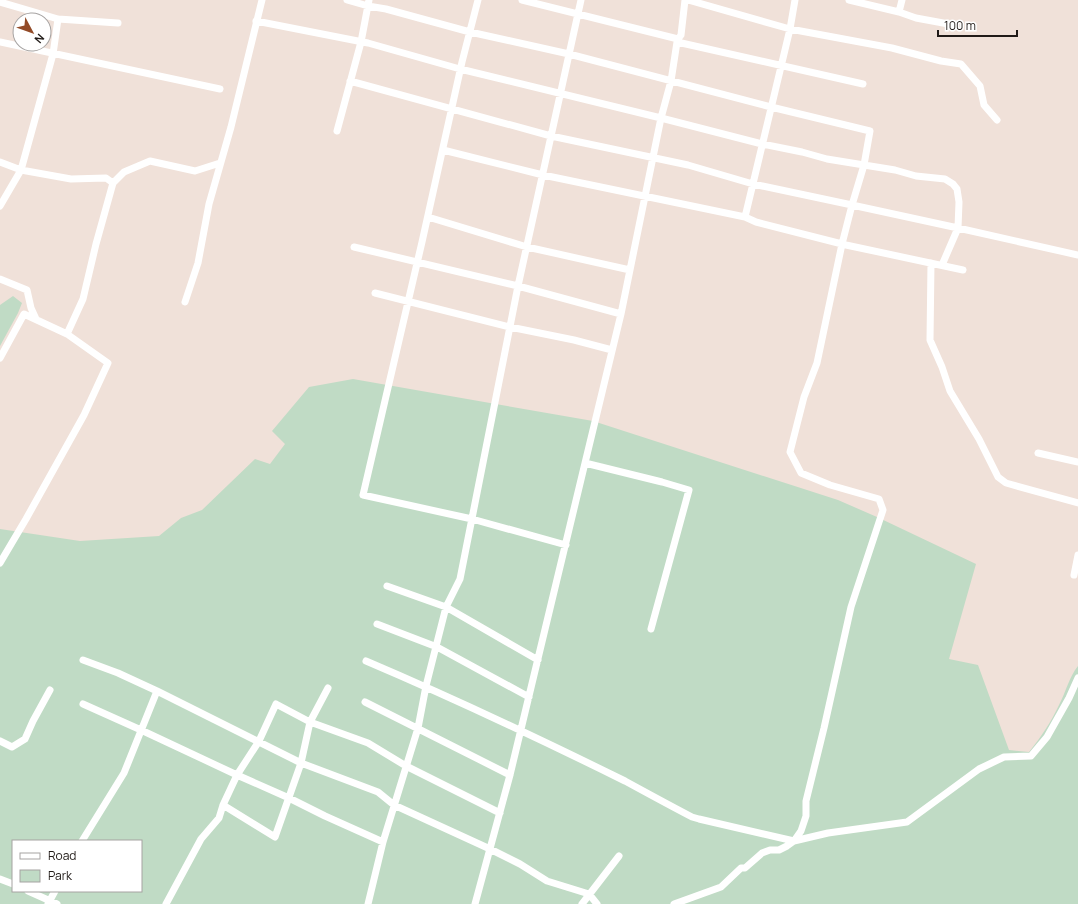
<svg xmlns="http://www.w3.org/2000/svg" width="1078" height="904" font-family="Manrope,sans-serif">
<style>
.green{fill:#c0dbc5;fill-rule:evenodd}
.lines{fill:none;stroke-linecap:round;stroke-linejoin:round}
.minor{stroke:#fff;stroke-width:7}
</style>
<rect width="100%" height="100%" fill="#f0e1d9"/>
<!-- green -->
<path class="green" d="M13,296L22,303L18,313L0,346V305Z
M353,379L593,421L838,500L877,517L976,564L949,659L978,665L1009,750L1029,752C1041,737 1051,722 1059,705C1066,692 1069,677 1078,666V904H0V529L80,541L159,536L181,518L202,510L255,459L270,464L285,444L272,431L309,387ZM13,841H141V891H13Z"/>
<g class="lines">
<!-- minor -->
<path class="minor" d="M347,0L368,6L386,9L470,32L569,54L771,107L870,131L864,165L852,205L753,184L688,165L551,136L350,81
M478,0L462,62L422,242L363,495L472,519L566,545
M522,0L678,39L681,35L685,0
M688,0L790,29L892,48L941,61L961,64L980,86L984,105L997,120
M795,0L790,29L745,217L756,222L846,245L963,270
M849,0L899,12
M902,0L899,12L916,18L954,25
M0,2L58,19L118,23
M256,21L368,43L460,69L661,118L621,314L585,463L510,775L475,904
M678,39L677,42L863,84
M0,42L220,89
M677,42L671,81L661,118L762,144L802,152L827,159L895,170L916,176L945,179L953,184L957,189L959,202L958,228L942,265
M337,131L361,42L369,0
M443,150L543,175L745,217
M0,162L21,170L71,179L106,178L113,183L124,172L150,161L195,171L220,163
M0,206L21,170L53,54L58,19
M428,217L527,247L630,270
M354,247L518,286L621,314
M931,263L930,340L942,367L950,391L979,439L998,477L1006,483L1078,503
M0,279L27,290L31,308L36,319
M375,293L510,327L574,340L612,350
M185,302L198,263L209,204L231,127L262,0
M0,358L24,314L67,334L83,299L96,244L113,183
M1038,453L1078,462
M585,463L662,482L689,490L651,629
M0,563L26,519L84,415L108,363L67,334
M1074,575L1078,555
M387,586L446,607L538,660
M377,624L437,647L529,697
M83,660L118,673L157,691L301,763L378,792L394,805L490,849L520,864L547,881L589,894L597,904
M366,661C453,698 540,739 625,781C647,793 669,805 692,817L699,819L794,841L801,831L806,816V801L824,728L851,607L883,510L879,499L830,485L801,473L790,452L804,397L817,363L842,244L852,205L958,228L1078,255
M365,702L510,775
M83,704L141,730L237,775L289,798L325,816L383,842
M0,741L12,747L25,739L33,721L50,690
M223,805L275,837L301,763L310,722L328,688
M82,841L124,773L157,691
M0,879L13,884
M28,891L57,904
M48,904L55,891
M166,904L201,839L219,818L223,805L237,775L259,741L276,704L310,722L368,743L406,766L500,813
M368,904L383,842L418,728L426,686L446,607L460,579L518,286L581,0
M582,904L619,856
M674,904L721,887L741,868H745L762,853L770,850H779L787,846L794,841L828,833L907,822L979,769L1004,757L1031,756L1047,737L1069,698L1078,678"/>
</g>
<!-- legend -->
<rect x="12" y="840" width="130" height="52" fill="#ffffff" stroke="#a6a3a2"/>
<rect x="20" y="853" width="20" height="6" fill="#ffffff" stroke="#a6a3a2"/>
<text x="48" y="860" font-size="12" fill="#201a17">Road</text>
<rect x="20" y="870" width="20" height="12" fill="#c0dbc5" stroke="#a6a3a2"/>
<text x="48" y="880" font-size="12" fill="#201a17">Park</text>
<!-- north arrow -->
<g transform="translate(32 32) rotate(131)"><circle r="19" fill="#ffffff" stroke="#a6a3a2"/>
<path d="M0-3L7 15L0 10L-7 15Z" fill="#924a27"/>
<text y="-6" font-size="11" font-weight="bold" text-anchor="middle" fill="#201a17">N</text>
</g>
<!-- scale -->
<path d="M938 30v6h79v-6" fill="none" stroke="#201a17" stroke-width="2"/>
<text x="944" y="30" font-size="12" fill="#201a17" stroke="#ffffff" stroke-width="3" paint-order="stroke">100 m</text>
</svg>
